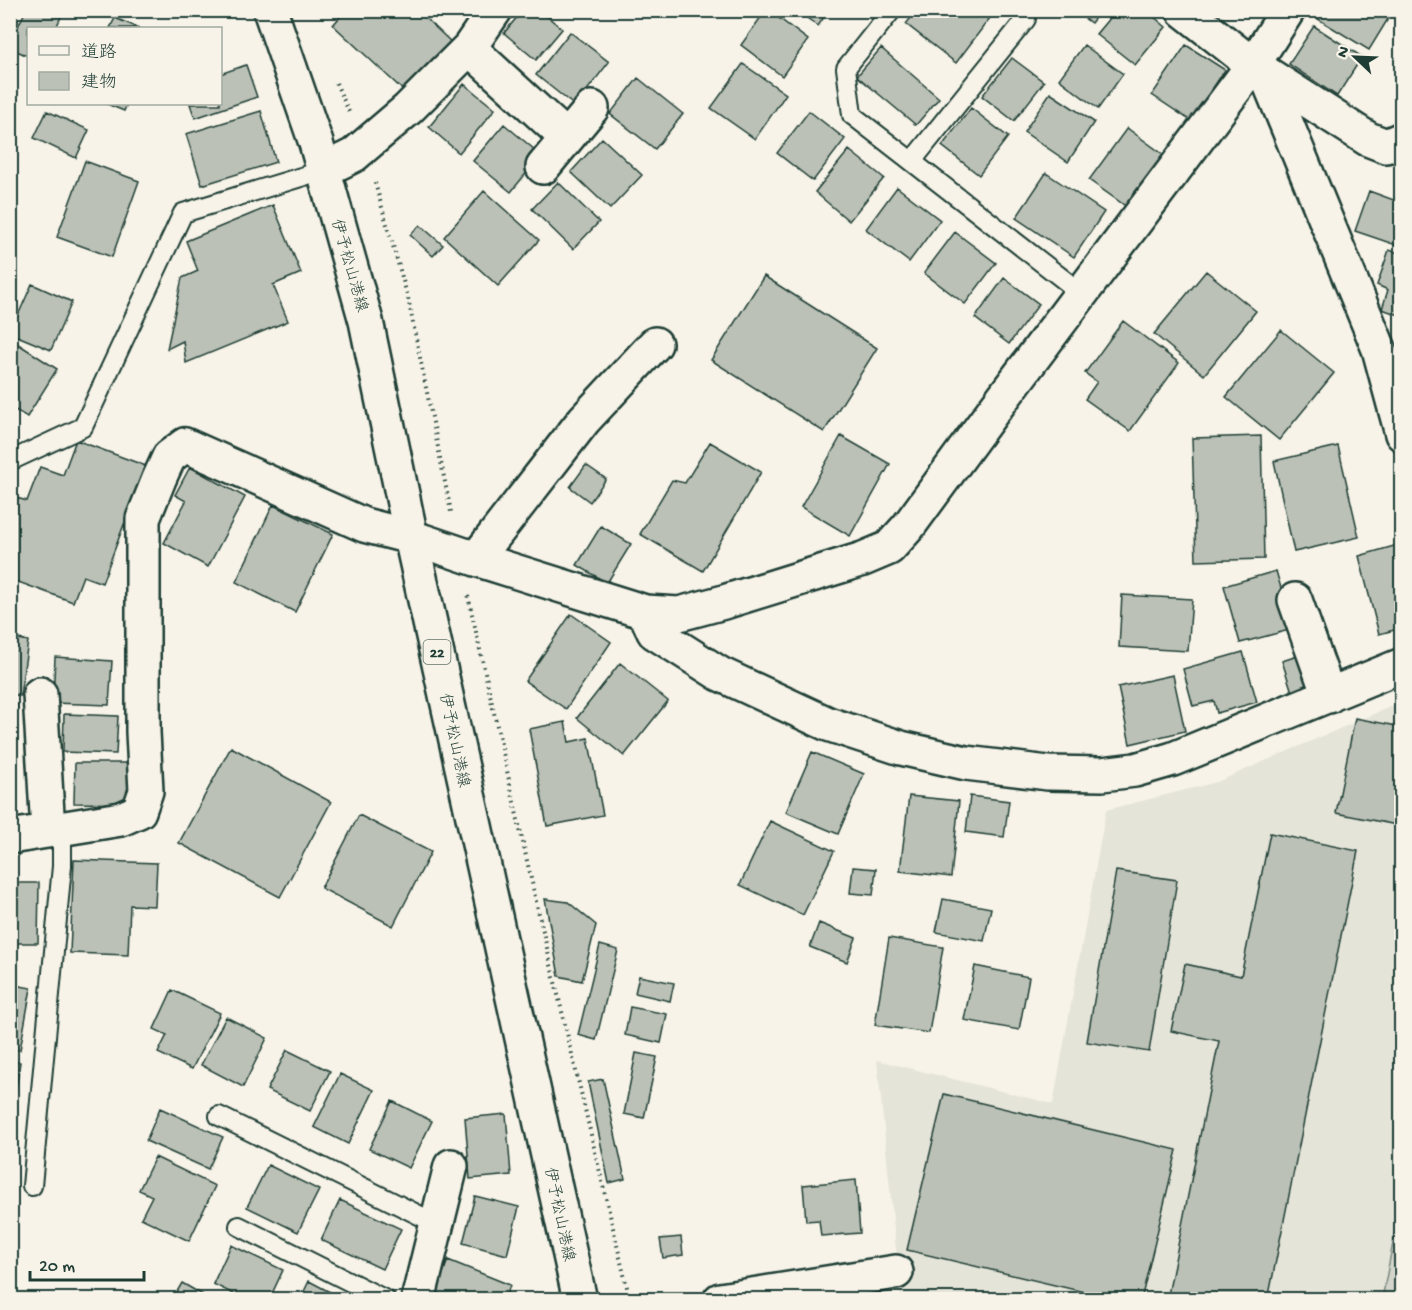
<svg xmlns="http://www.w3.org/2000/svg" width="1412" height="1310" font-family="'Gochi Hand','Klee One',sans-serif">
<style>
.built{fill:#e5e4d9}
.green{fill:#d3d5ca;stroke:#79897f;stroke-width:1.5}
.building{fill:#bbc1b6;stroke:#1f3d34;stroke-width:1.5}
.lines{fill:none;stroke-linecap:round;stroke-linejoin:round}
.service-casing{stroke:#1f3d34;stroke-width:22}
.minor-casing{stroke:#1f3d34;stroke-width:38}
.primary-casing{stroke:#1f3d34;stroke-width:38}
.path{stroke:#1f3d34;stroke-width:4;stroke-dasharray:1.5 4.5;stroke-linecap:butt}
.service{stroke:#f7f3e8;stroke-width:18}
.minor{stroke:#f7f3e8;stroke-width:33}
.primary{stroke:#f7f3e8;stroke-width:33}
.labels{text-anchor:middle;stroke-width:5;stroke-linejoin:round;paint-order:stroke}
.shield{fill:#f7f3e8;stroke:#60746a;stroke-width:1.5}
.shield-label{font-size:15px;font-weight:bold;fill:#1f3d34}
.street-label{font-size:16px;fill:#1f3d34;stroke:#f7f3e8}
</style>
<rect width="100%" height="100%" fill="#f7f3e8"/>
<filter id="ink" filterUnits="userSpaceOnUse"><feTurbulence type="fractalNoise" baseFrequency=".0167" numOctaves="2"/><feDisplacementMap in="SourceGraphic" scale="12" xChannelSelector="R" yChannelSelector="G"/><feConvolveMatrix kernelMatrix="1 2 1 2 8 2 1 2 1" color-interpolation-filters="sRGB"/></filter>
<g filter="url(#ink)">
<!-- built -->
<path class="built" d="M1401,702V1299H901L877,1060L1053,1104L1106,810L1217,782Z"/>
<!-- green -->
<path class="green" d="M1401,1202V1299H1382Z"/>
<!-- building -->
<path class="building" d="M26,10H64L56,28H28V56L10,48V43Z
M346,10H417L452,43L405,92L333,25Z
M523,10H540L562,29L536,60L504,33Z
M766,10H768L808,40L782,76L741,45Z
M796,10H829L818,26Z
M917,10H996L956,63L906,24Z
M1073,10H1101L1091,23Z
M1116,10H1146L1166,27L1135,65L1096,34Z
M1323,10H1386L1391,14L1369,50L1318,19Z
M115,18L139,28H110Z
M1314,26L1362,57L1337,96L1289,64Z
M570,32L609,62L575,106L536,75Z
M1084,45L1123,74L1098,109L1059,79Z
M1186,45L1225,70L1191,121L1152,95Z
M881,48L939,98L916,125L857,76Z
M1012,58L1044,82L1014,121L982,96Z
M743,64L786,94L755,139L711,108Z
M246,65L257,97L195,118L190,104H220V74Z
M638,78L683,114L655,149L610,114Z
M464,84L495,109L459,153L429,127Z
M1050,93L1094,122L1068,162L1024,132Z
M107,104H127L124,111Z
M971,108L1008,137L979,175L942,146Z
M47,111L89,130L76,158L34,138Z
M261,111L276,162L202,185L186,134Z
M809,111L845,139L813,181L777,153Z
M504,124L541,155L511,192L473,161Z
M1127,128L1164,155L1127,207L1089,180Z
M602,138L642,175L610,209L571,172Z
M849,150L884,178L849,221L815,192Z
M85,161L139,181L112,257L57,237Z
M1046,173L1104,212L1074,257L1016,218Z
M558,182L599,222L573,249L532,209Z
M897,187L940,220L909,262L866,229Z
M484,191L539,240L498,286L444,237Z
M1369,191L1402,203V247L1355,231Z
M273,205L301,273L273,285L288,321L186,363L183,341L167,349L182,278L198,271L186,241Z
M420,225L443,245L433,256L410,235Z
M955,232L996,263L965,304L924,273Z
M1389,250L1402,254V316L1382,309L1388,290L1377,285Z
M1206,271L1256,311L1204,375L1154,334Z
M764,276L877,348L824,432L711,360Z
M1004,278L1039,304L1009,344L975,318Z
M32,284L72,302L51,350L10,333Z
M1123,321L1179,363L1130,431L1085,399L1097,382L1085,373Z
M1281,330L1334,373L1279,440L1226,397Z
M15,342L57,369L27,417L10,407V349Z
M841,436L890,464L850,536L801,507Z
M1261,436L1264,559L1196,561L1192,438Z
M76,440L146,466L102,583L83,576L73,602L10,579V552L14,543L10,542V496L27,501L40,467L63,475Z
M710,442L761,472L703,571L640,534L672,480L685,483Z
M1338,446L1359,537L1294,552L1274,461Z
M586,465L606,479L590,502L570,487Z
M190,467L245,497L208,567L164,543L186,501L175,495Z
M273,505L333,534L295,612L236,582Z
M601,526L631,544L607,583L577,565Z
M1401,544L1402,628L1379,634L1359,556Z
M1276,571L1293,629L1240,643L1224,586Z
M1122,595L1192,599L1188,651L1119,647Z
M571,614L611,642L566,709L525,681Z
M10,637L28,641L20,696L10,694Z
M1243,652L1257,702L1217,713L1214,701L1193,706L1183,669Z
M1304,654L1313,685L1292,692L1282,661Z
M55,657L112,661L109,705L53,703Z
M620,663L668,701L624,756L577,718Z
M1173,675L1185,731L1130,744L1118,687Z
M10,704L17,705L10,764Z
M64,714L118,716L116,754L63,752Z
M1355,718L1402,727V826L1336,813Z
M565,722L569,742L588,738L603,815L547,826L529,729Z
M231,747L331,802L280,897L179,843Z
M812,752L864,774L838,834L786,812Z
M75,763H129V804L74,803Z
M909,796L959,801L951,877L900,871Z
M970,796L1009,801L1004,837L966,832Z
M359,815L431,852L393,926L321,888Z
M770,821L834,851L803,915L740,885Z
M1270,833L1358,851L1268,1300H1167L1219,1041L1171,1031L1185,964L1241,976Z
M74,860L157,863L155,906L130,905L128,955L70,953Z
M853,867L876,869L873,895L850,893Z
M1116,871L1177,880L1149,1052L1087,1042Z
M10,883H39L38,943H10Z
M545,899L568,902L596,925L582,981L559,976Z
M943,899L991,908L984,941L936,932Z
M819,923L856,938L847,962L810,947Z
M889,938L943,947L929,1033L875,1025Z
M600,945L618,950L596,1040L578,1035Z
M975,966L1029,977L1019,1030L964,1020Z
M639,976L674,983L670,1001L635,993Z
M10,984L31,988L20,1050L10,1049Z
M172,990L220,1013L192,1069L158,1053L167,1035L154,1029Z
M630,1007L667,1014L661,1043L625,1035Z
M226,1017L267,1038L243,1087L201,1065Z
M287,1050L330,1071L310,1111L267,1090Z
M636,1053L657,1057L644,1118L624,1114Z
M10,1060L20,1062L12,1117H10Z
M340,1074L374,1090L348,1144L314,1127Z
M603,1079L625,1179L609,1183L588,1082Z
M944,1094L1177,1150L1141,1300H1118L907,1250Z
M392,1101L432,1121L409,1168L369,1149Z
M160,1108L223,1137L208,1169L146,1141Z
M506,1114L511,1175L470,1179L465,1118Z
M155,1157L215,1186L189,1241L141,1218L152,1196L139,1190Z
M268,1165L319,1190L298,1232L247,1207Z
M856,1180L860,1233L821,1236L819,1220L806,1221L803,1185Z
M475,1196L519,1207L507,1255L463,1243Z
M340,1200L401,1229L382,1269L321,1240Z
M681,1237L683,1255L663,1258L660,1239Z
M231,1245L283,1270L269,1300H246L213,1284Z
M448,1260L510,1285L505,1300H433Z
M309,1281L345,1300H300Z
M182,1283L212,1300H172Z"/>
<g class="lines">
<defs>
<path id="service" d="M892,10L846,68L852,115L1081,293
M912,161L1026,19L1025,10
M10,461L83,427L183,213L324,170
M219,1116L437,1224
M32,1186L62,866V829
M239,1226L386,1300"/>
<path id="minor" d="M1183,10L1253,65L1288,10
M469,48L567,138
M1266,74L1379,349L1402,434
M543,167L592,108
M324,170L354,155L408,109L469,48L495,10
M476,559L584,420L655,344
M1295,600L1329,696
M645,612L654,632L720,674L828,724L901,748L966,763L1048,773L1102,774L1135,770L1173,759L1402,665
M40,694L48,831
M10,837L121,819L139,811L146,791L143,732V519L159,479L169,457L185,445L364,525L411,537L476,559L645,612L679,614L724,602L863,559L889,548L908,527L993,411L1253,65L1368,139L1386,146L1402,139
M418,1300L451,1166
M720,1300L896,1272"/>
<path id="primary" d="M270,10L316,143L366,321L411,537L580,1300"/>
</defs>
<!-- service casing -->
<use href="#service" class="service-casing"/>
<!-- minor casing -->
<use href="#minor" class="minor-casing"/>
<!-- primary casing -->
<use href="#primary" class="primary-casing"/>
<!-- path -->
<path class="path" d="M336,83L349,112
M375,183L408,298L451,512
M468,596L538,910L630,1300"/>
<!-- service -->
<use href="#service" class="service"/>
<!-- minor -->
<use href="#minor" class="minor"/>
<!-- primary -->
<use href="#primary" class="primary"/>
</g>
</g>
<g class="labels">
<!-- shield labels -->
<rect class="shield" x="423.5" y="640" width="27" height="24" rx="4.5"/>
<g class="shield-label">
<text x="437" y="657">22</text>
</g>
<!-- street labels -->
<g class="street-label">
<text transform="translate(351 265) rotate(74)" y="6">伊予松山港線</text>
<text transform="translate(456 740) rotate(78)" y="6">伊予松山港線</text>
<text transform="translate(561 1214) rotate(78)" y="6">伊予松山港線</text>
</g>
</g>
<!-- margin -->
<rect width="1412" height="1310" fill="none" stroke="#f7f3e8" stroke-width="36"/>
<rect x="18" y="18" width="1376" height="1274" fill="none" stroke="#1f3d34" stroke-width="2" filter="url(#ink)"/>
<!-- legend -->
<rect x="27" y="27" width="195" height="78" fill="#f7f3e8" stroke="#a1aaa0" stroke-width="1.5"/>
<rect x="39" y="46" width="30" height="9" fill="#f7f3e8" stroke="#a1aaa0" stroke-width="1.5"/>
<text x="81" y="57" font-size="18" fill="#1f3d34">道路</text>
<rect x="39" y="72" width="30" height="18" fill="#bbc1b6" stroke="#a1aaa0" stroke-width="1.5"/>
<text x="81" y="87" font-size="18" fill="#1f3d34">建物</text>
<!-- north arrow -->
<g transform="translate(1355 57) rotate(293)" stroke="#f7f3e8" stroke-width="4.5" paint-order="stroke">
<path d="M0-4.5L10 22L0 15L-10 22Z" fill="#1f3d34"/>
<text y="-9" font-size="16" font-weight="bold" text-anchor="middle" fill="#1f3d34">N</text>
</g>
<!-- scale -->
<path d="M30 1271v9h114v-9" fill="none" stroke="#1f3d34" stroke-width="3"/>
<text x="39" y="1271" font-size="18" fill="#1f3d34" stroke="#f7f3e8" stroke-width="4.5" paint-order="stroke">20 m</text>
</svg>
